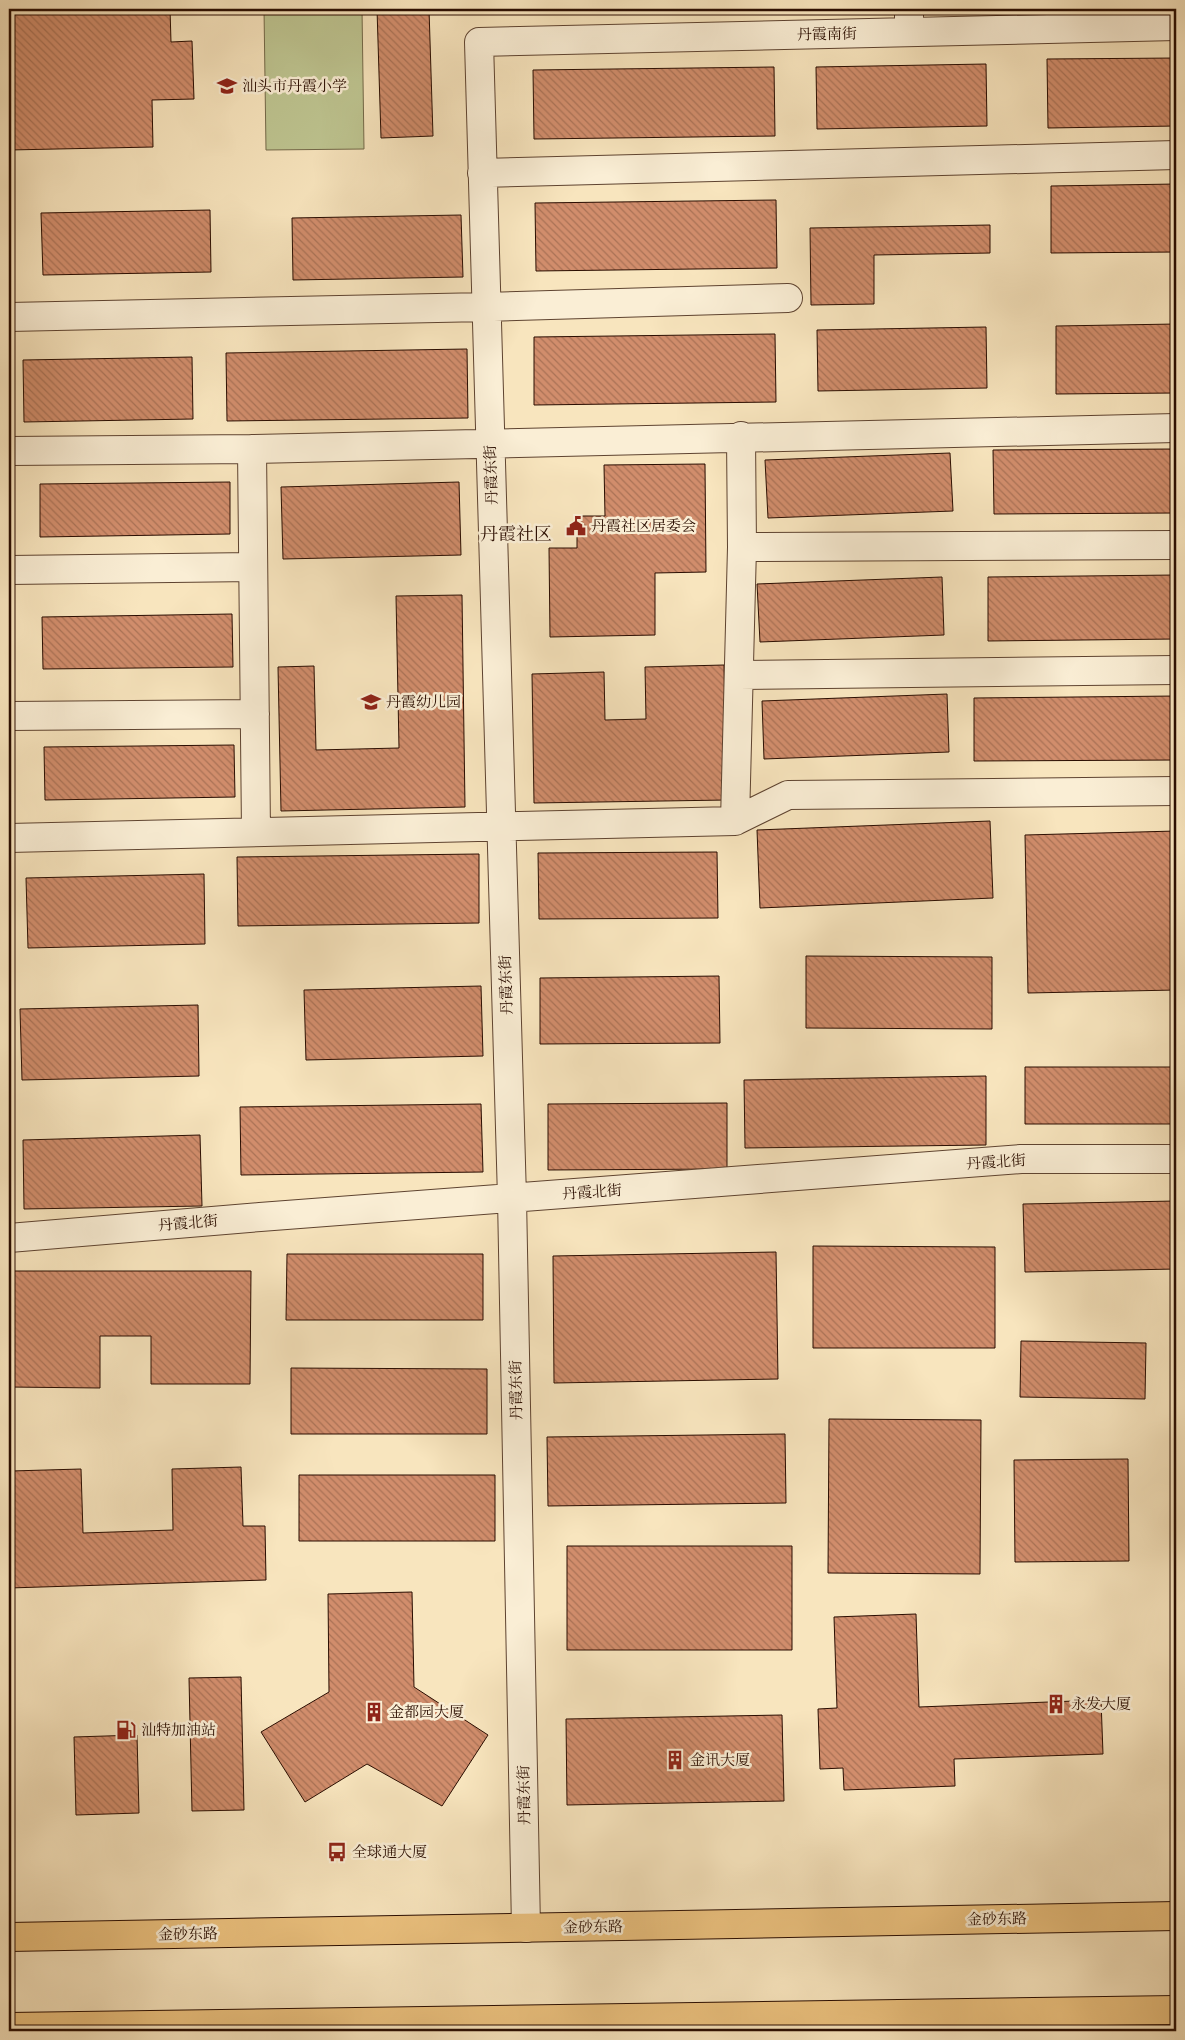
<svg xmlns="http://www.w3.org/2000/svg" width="1185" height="2040" font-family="Alegreya,'Noto Serif SC',serif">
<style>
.garden{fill:#bec591;stroke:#746949}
.building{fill:url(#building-back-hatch);stroke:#2a0d01}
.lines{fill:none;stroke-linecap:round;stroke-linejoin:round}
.minor-casing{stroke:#5e4330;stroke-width:30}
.major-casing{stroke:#2a0d01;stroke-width:30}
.minor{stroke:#faeed5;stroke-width:28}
.major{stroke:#ecc27f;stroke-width:28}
.labels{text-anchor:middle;stroke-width:5;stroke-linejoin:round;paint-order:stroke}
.street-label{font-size:15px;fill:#2a0d01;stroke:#faeed5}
.poi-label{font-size:15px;fill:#2a0d01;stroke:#faeed5;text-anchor:start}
.quarter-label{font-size:18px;fill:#2a0d01;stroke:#faeed5}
</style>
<defs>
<pattern id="building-back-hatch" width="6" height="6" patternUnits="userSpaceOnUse" patternTransform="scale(1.25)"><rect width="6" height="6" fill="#d18d6c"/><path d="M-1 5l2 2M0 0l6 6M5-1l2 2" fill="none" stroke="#aa7256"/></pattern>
</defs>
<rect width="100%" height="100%" fill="#f8e5be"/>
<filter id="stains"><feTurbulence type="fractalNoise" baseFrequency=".004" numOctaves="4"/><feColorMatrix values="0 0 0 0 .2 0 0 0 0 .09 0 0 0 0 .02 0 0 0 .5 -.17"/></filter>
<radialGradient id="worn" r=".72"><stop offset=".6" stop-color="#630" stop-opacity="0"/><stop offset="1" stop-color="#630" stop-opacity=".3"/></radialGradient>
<!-- garden -->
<path class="garden" d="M264,9H362L364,149L266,150Z"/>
<!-- building -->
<path class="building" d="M9,9H170L171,42L192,41L194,99L152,100L153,147L9,150Z
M377,9H429L433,136L381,138Z
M1176,58V126L1048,128L1047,59Z
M986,64L987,126L817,129L816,67Z
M774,67L775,136L534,139L533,70Z
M1176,184V252L1051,253V186Z
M776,200L777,268L536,271L535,203Z
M210,210L211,272L43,275L41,213Z
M461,215L463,277L293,280L292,218Z
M990,225V253L874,255V304L811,305L810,228Z
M1176,324V393L1056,394V326Z
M986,327L987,388L818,391L817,330Z
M775,334L776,402L534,405V337Z
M467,349L468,418L227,421L226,353Z
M192,357L193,419L24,422L23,360Z
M1176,449V513L994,514L993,450Z
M950,453L953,511L768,518L765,460Z
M705,464L706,572L655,573V635L550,637L549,548H577V516H605L604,465Z
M230,482V534L40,537V484Z
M459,482L461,555L283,559L281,487Z
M1176,575V639L988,641V577Z
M942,577L944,635L760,642L757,584Z
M462,595L465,807L281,811L278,667L314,666L316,750L399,748L396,596Z
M232,614L233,667L43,669L42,617Z
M9,618H13L14,671H9Z
M724,665L727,800L534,803L532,674L604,672L605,720L646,719L645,667Z
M947,694L949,752L764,759L762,701Z
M1176,696V760L974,761V698Z
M234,745L235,797L45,800L44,747Z
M9,748H14V801H9Z
M990,821L993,898L760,908L757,830Z
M1176,831V990L1028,993L1025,835Z
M717,852L718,918L539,919L538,853Z
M479,854V923L238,926L237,857Z
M204,874L205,944L28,948L26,878Z
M806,956L992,957V1029L806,1028Z
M719,976L720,1043L540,1044V978Z
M481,986L483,1056L306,1060L304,990Z
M198,1005L199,1076L22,1080L20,1009Z
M1025,1067H1176V1124H1025Z
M986,1076V1145L745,1148L744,1080Z
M727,1103V1169L548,1170V1104Z
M481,1104L483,1172L241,1175L240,1107Z
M200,1135L202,1206L24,1209L23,1140Z
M1175,1201L1176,1269L1025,1272L1023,1204Z
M813,1246L995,1247V1348H813Z
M776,1252L778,1379L554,1383L553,1256Z
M287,1254H483V1320H286Z
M9,1271H251L250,1384H151V1336H100V1388L9,1387Z
M1021,1341L1146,1343L1145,1399L1020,1397Z
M291,1368L487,1369V1434H291Z
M829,1419L981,1420L980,1574L828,1573Z
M785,1434L786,1503L548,1506L547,1437Z
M1128,1459L1129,1561L1015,1562L1014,1460Z
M241,1467L243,1526H265L266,1580L9,1588V1528L12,1527L11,1471L81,1469L83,1533L173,1530L172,1469Z
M299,1475H495V1541H299Z
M567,1546H792V1650H567Z
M412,1592L414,1687L488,1735L442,1806L367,1764L305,1802L261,1732L329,1692L328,1594Z
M916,1614L919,1707L1101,1700L1103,1754L954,1759L955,1786L844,1790L843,1768L820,1769L818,1709L837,1708L834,1617Z
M241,1677L244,1810L192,1811L189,1678Z
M782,1715L784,1801L567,1805L566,1719Z
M137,1735L139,1813L76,1815L74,1737Z"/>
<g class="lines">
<defs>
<path id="minor" d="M909,9V32
M482,173L1176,155
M9,317L486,307L788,298
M252,449L256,832
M9,451L252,449L1176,428
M742,547L1176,545
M9,570L253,567
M739,675L1176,670
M9,716L255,714
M735,821L742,547L741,436
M9,838L735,821L788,795L1176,791
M9,1238L260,1217L1021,1159H1176
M526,1928L512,1198L479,42L1176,26"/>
<path id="major" d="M9,1937L1176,1916
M9,2027L1176,2010"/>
</defs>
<!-- minor casing -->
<use href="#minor" class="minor-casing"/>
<!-- major casing -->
<use href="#major" class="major-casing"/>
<!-- minor -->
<use href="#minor" class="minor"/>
<!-- major -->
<use href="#major" class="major"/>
</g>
<!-- icons -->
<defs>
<symbol id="school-bare" viewBox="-9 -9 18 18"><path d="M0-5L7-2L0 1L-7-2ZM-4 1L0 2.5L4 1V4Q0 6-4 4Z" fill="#8f2418" stroke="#faeed5" stroke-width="2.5" paint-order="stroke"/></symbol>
<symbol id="civic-bare" viewBox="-9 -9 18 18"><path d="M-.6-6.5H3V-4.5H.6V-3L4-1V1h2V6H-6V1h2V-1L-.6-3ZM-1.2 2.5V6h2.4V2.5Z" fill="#8f2418" stroke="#faeed5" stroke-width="2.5" paint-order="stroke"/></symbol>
<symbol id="building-bare" viewBox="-9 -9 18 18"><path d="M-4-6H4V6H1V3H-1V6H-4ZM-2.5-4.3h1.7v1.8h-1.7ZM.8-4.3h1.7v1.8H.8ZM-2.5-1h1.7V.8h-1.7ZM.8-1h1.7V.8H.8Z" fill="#8f2418" stroke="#faeed5" stroke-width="2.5" paint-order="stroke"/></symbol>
<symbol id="fuel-bare" viewBox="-9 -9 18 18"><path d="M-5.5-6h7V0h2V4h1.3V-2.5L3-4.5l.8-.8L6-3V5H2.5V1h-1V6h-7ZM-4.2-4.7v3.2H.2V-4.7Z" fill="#8f2418" stroke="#faeed5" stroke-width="2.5" paint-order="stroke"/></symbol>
<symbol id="bus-bare" viewBox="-9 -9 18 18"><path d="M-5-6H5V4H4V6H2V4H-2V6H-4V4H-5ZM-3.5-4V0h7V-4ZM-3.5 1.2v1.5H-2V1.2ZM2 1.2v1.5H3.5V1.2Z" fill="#8f2418" stroke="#faeed5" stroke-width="2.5" paint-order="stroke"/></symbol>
</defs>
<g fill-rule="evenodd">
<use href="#school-bare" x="213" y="72" width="28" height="28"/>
<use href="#civic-bare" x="562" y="512" width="28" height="28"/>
<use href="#school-bare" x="357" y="688" width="28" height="28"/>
<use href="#building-bare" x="1042" y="1690" width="28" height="28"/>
<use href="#building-bare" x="360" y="1698" width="28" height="28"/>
<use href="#fuel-bare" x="112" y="1716" width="28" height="28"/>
<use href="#building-bare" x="661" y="1746" width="28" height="28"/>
<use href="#bus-bare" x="323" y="1838" width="28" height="28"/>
</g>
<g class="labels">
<!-- street labels -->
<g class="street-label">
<text transform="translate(827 34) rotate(-1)" y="5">丹霞南街</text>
<text transform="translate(491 475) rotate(-92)" y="5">丹霞东街</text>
<text transform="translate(506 985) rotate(-92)" y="5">丹霞东街</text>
<text transform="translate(996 1162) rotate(-4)" y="5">丹霞北街</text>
<text transform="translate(592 1192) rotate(-4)" y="5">丹霞北街</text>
<text transform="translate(188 1223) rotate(-5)" y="5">丹霞北街</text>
<text transform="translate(516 1390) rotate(-91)" y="5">丹霞东街</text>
<text transform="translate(524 1795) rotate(-91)" y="5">丹霞东街</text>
<text transform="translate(997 1919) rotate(-1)" y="5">金砂东路</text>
<text transform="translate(593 1927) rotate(-1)" y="5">金砂东路</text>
<text transform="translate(188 1934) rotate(-1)" y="5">金砂东路</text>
</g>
<!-- poi labels -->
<g class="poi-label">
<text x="242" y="91">汕头市丹霞小学</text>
<text x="591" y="531">丹霞社区居委会</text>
<text x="386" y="707">丹霞幼儿园</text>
<text x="1071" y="1709">永发大厦</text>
<text x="389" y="1717">金都园大厦</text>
<text x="141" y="1735">汕特加油站</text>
<text x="690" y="1765">金讯大厦</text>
<text x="352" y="1857">全球通大厦</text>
</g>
<!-- quarter labels -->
<g class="quarter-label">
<text x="516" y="540">丹霞社区</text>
</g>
</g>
<!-- margin -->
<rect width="1185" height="2040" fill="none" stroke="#f8e5be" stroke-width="30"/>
<rect x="10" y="10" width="1165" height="2020" fill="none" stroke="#2a0d01" stroke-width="2.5"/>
<rect x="15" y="15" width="1155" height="2010" fill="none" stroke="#2a0d01"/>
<rect width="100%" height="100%" filter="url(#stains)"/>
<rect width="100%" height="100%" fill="url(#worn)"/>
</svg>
